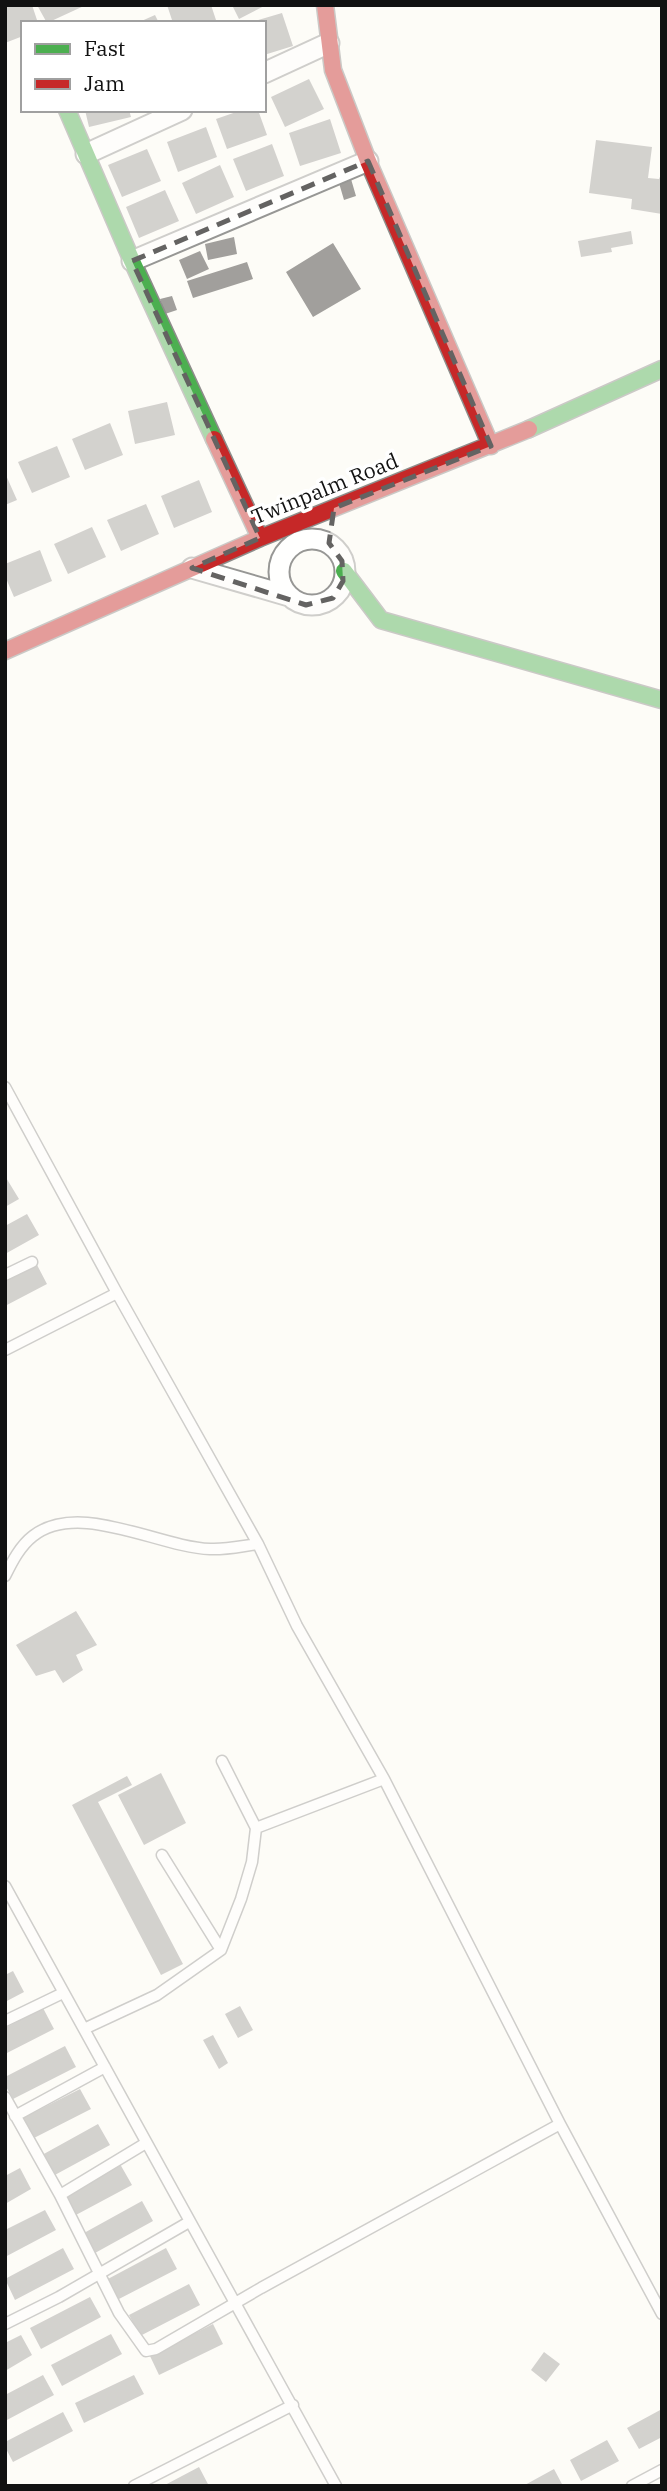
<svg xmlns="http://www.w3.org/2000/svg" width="667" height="2491" font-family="'IBM Plex Serif',serif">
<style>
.building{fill:#a19f9c}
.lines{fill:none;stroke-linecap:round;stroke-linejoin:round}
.lane-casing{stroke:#979795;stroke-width:13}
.street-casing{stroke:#979795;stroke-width:23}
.fast-casing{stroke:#8e8d8b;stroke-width:19}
.jam-casing{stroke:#8e8d8b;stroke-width:19}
.lane{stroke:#fffffe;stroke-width:10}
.street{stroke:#fffffe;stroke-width:19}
.fast{stroke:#4caf50;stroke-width:16}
.jam{stroke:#c62828;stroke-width:16}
.marked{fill:none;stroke:#646362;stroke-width:5;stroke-dasharray:14 9;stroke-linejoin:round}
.labels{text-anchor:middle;stroke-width:7;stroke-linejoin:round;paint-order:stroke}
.street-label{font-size:21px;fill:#111;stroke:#fff}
</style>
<rect width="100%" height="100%" fill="#fdfcf7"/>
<!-- building -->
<path class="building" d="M5,5H32L38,23H23V36L5,43Z
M37,5H86L47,23Z
M167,5H211L217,23H173Z
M232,5H266L239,19Z
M282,13L293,46L264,55V23L251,22Z
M155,15L159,23H137Z
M309,79L324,109L285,127L271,97Z
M85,110H129L131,117L89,127Z
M242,110H258L267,135L227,149L216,119Z
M330,119L341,153L300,166L289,133Z
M206,127L217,157L178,172L167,142Z
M596,140L652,147L648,178L659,179L662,172V214L631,209L632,199L589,193Z
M272,144L284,176L246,191L233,159Z
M147,149L161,181L122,197L108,165Z
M220,165L234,197L196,214L182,183Z
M351,179L356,196L344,200L339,183Z
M165,190L179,221L139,238L126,207Z
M631,231L633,244L611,248L612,252L581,257L578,241Z
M234,237L237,254L208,260L205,244Z
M333,243L361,289L313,317L286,272Z
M200,251L209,269L187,279L179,260Z
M247,262L253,279L193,298L187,281Z
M172,296L177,310L165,314L160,299Z
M167,402L175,435L135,444L128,411Z
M110,423L123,455L85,470L72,439Z
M57,446L70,477L32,493L18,462Z
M5,473L17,500L5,505Z
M199,480L212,512L174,528L161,496Z
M146,504L159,534L121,551L107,520Z
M92,527L106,557L68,574L54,544Z
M40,550L52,581L14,597L5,576V564Z
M5,1176L19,1199L5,1207Z
M27,1214L39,1235L5,1254V1226Z
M36,1263L47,1284L5,1306V1280Z
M76,1611L97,1645L76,1655L83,1670L63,1683L55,1670L36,1676L16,1645Z
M161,1773L186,1823L144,1845L118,1795Z
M127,1776L132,1785L98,1802L183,1964L161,1975L72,1805Z
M13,1971L24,1992L5,2002V1975Z
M240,2006L253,2030L238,2038L225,2014Z
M43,2008L54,2029L5,2054V2028Z
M213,2035L228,2063L219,2069L203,2040Z
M65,2046L76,2067L13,2099L5,2085V2077Z
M80,2089L91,2109L32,2139L21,2119Z
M98,2124L110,2145L53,2176L42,2155Z
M120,2164L132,2185L74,2216L63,2195Z
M20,2168L31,2189L5,2204V2176Z
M142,2201L153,2221L95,2253L84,2233Z
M45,2210L56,2230L5,2257V2230Z
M63,2248L74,2269L15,2300L5,2279Z
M166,2248L177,2269L117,2300L106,2280Z
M189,2284L200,2305L140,2336L129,2315Z
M90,2297L101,2317L41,2349L30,2328Z
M213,2324L223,2344L159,2375L150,2356Z
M111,2334L122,2354L62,2386L51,2365Z
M21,2335L32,2355L5,2371V2343Z
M544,2352L560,2364L546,2382L531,2370Z
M43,2375L54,2395L5,2421V2395Z
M134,2375L144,2394L84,2423L75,2403Z
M662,2409V2437L639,2449L627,2428Z
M63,2412L73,2431L13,2462L5,2447V2442Z
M607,2440L619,2461L581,2481L570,2460Z
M199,2467L209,2486H163Z
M554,2469L563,2486H523Z"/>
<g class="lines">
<defs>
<path id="lane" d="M5,1087L117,1293L258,1544L297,1626L384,1779L560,2124L662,2314
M5,1275L32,1262
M5,1350L117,1293
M5,1576C12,1562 20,1546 33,1536C79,1500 158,1547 210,1549C225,1550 242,1546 258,1544
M256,1828L384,1779
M162,1855L221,1950
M5,1886L336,2486
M5,2021L63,1993
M84,2029L157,1995L221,1950L241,1899L252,1862L256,1828L222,1761
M5,2097L60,2195L119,2313L146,2351L156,2349L261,2288L560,2124
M15,2116L105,2067
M60,2195L146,2143
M5,2324L59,2297L189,2222
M134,2486L293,2405
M632,2486L662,2470"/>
<path id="street" d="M264,73L329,43
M86,154L182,110
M132,261L368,161
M279 572a33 33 0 1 1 66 0a33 33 0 1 1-66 0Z
M192,568L289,596"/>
<path id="fast" d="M67,110L132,261L214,439
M529,429L662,369
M344,571L381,620L662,700"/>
<path id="jam" d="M325,5L333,70L368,161L491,446
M214,439L260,538
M5,651L260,538L529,429"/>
</defs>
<!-- lane casing -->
<use href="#lane" class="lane-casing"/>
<!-- street casing -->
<use href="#street" class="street-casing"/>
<!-- fast casing -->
<use href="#fast" class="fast-casing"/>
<!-- jam casing -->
<use href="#jam" class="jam-casing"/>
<!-- lane -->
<use href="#lane" class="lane"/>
<!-- street -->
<use href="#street" class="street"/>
<!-- fast -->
<use href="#fast" class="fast"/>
<!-- jam -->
<use href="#jam" class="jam"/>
</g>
<!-- marked area -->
<path d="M0 0H667V2491H0ZM368,161L491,446L334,508L329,543L342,561L343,581L333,598L306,605L192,568L260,538L132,261Z" fill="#fdfcf7" fill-opacity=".55" fill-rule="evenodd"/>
<path class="marked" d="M368,161L491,446L334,508L329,543L342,561L343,581L333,598L306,605L192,568L260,538L132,261Z"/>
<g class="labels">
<!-- street labels -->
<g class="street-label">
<text transform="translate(325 489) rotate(-22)" y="7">Twinpalm Road</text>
</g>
</g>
<!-- border -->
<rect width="667" height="2491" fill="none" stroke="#111111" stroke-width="14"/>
<!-- legend -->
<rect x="21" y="21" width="245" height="91" fill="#ffffff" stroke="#a0a0a0" stroke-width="2"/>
<rect x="35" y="44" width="35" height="10" fill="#4caf50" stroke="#a0a0a0" stroke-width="2"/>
<text x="84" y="56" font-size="21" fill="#111111">Fast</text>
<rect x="35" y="79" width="35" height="10" fill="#c62828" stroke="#a0a0a0" stroke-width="2"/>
<text x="84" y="91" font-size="21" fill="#111111">Jam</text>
</svg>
